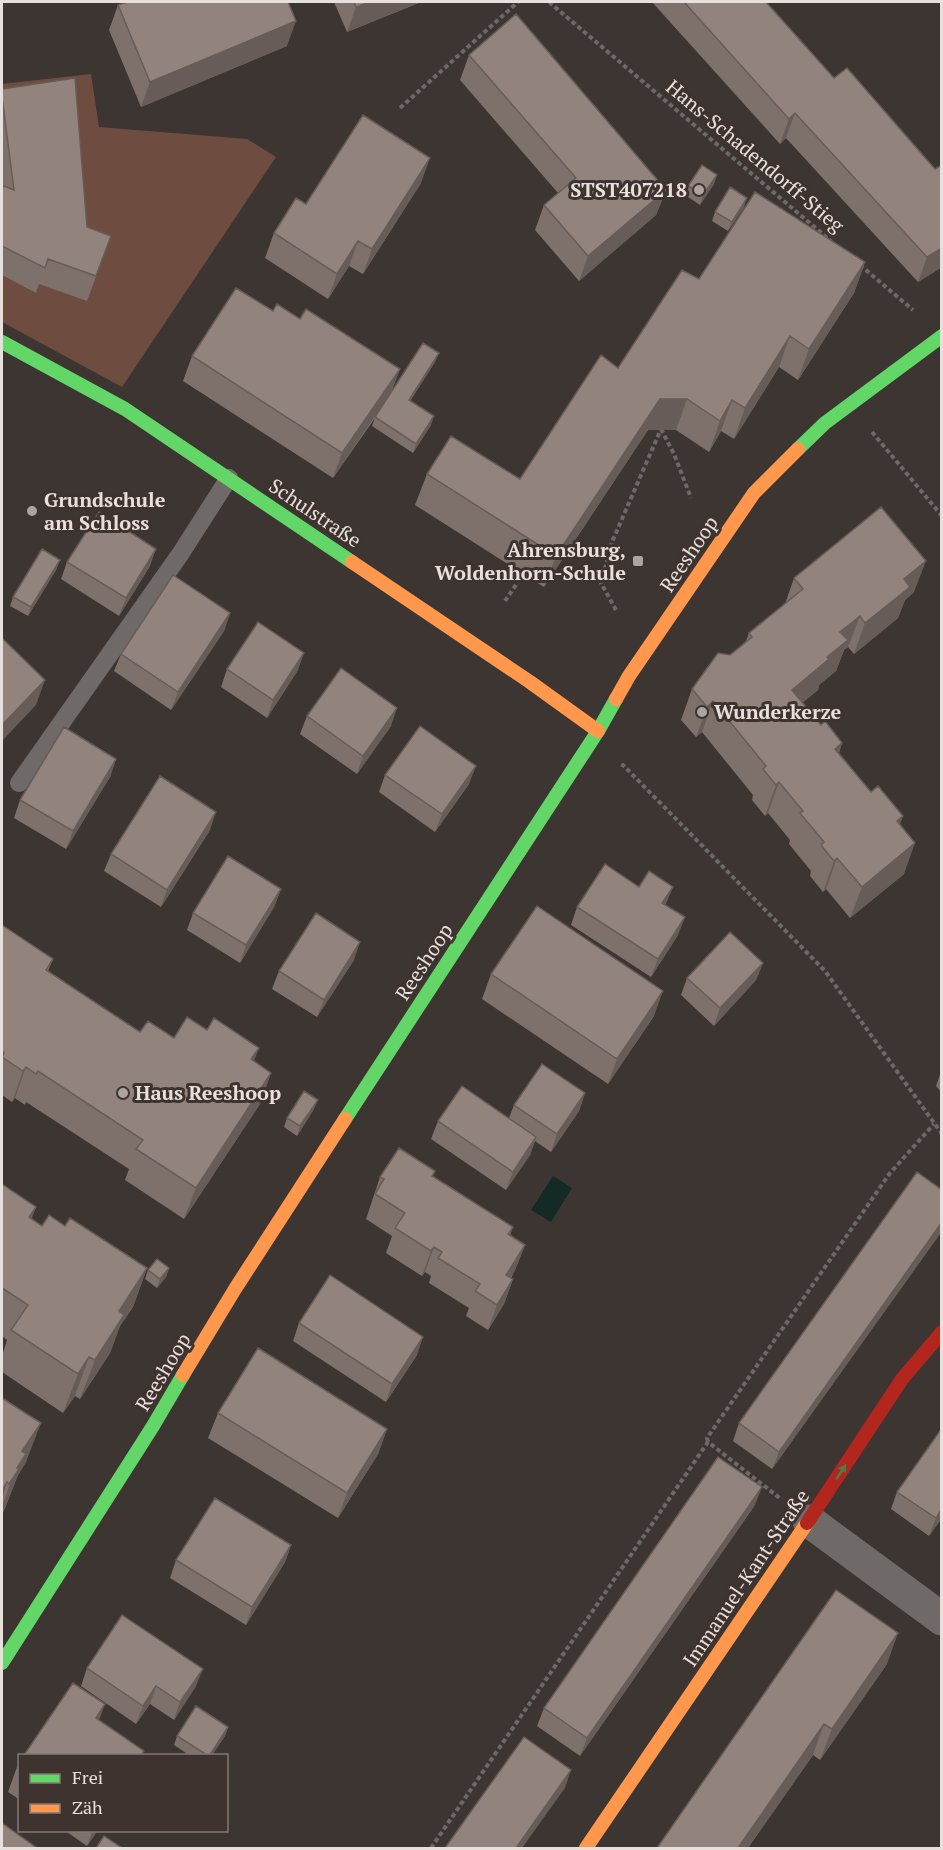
<svg xmlns="http://www.w3.org/2000/svg" width="943" height="1850" font-family="'PT Serif',serif">
<style>
.park{fill:#6e4c40}
.water{fill:#132a27}
.lines{fill:none;stroke-linecap:round;stroke-linejoin:round}
.path{stroke:#6d6968;stroke-width:4;stroke-dasharray:4.5 3;stroke-linecap:butt}
.lane{stroke:#6f6a68;stroke-width:18}
.street{stroke:#6f6a68;stroke-width:33}
.fast{stroke:#63d668;stroke-width:14}
.slow{stroke:#ff974d;stroke-width:14}
.jam{stroke:#b3261e;stroke-width:14}
.wall{fill:#7e716c}
.shaded-wall{fill:#675c58}
.building{fill:#93837d;stroke:#675c58;stroke-width:1.5}
.oneway{fill:#4f7c49}
.poi-dot{fill:#aba4a1;stroke:#3f332f;stroke-width:2}
.labels{text-anchor:middle;stroke-width:6;stroke-linejoin:round;paint-order:stroke}
.street-label{font-size:20px;fill:#e7e0dd;stroke:#3f332f}
.poi-label{font-size:20px;font-weight:bold;fill:#e7e0dd;stroke:#3f332f;text-anchor:start}
</style>
<rect width="100%" height="100%" fill="#3c3532"/>
<!-- park -->
<path class="park" d="M91,74L99,127L247,139L276,157L122,387L2,322V84Z"/>
<!-- water -->
<path class="water" d="M553,1176L572,1188L551,1222L531,1210Z"/>
<g class="lines">
<!-- path -->
<path class="path" d="M549,2L831,241
M400,108L518,2
M860,265L913,310
M661,429L674,454L691,498
M872,432L942,516
M505,601L524,573
M616,610L601,583L612,542L661,429
M622,767L623,765L825,971L942,1134
M708,1442L707,1438L890,1173L934,1124
M431,1848L708,1442L781,1499"/>
<!-- lane -->
<path class="lane" d="M19,783L181,553L229,478"/>
<!-- street -->
<path class="street" d="M809,1521L942,1619"/>
<!-- fast -->
<path class="fast" d="M2,342L125,409L352,562
M798,449L825,423L942,336
M345,1119L598,731L616,699
M2,1663L153,1426L183,1375"/>
<!-- slow -->
<path class="slow" d="M352,562L530,682L598,731
M616,699L629,676L754,493L798,449
M183,1375L235,1289L345,1119
M586,1848L807,1523"/>
<!-- jam -->
<path class="jam" d="M807,1523L902,1379L942,1332"/>
</g>
<!-- wall -->
<path class="wall" d="M334,2H421L347,32Z
M652,2H766L834,78L935,169L942,165V267L918,282L786,138L780,144Z
M118,5L287,46L141,107L109,30Z
M469,55L666,190L656,215L579,281L535,230L544,205L558,193L460,80Z
M2,89L87,227L111,236L87,301L39,284L36,293L2,275Z
M421,183L363,274L349,266L328,299L265,258L274,233L306,204Z
M714,184L700,205L685,195L688,186Z
M744,207L728,231L712,221L715,212Z
M865,262L854,293L798,380L779,367L734,439L721,431L709,452L676,430H648L544,587L415,505L427,474L520,479L618,368L699,279Z
M273,311L300,319L400,369L392,390L435,362L410,401L431,425L413,453L372,426L375,418L333,478L183,381L192,356Z
M60,560L56,570L28,616L10,606L13,597Z
M67,562L150,566L119,616L61,579Z
M794,578L914,592L905,600L898,618L854,654L848,647L844,650L836,671L819,685L818,690L802,703L821,725L842,743L839,753L871,792L900,824L904,874L850,918L826,889L823,892L810,876L811,871L789,844L790,840L768,813L765,816L752,800L753,795L702,732L696,737L681,720L692,689L746,641L749,633L785,604Z
M230,613L224,631L171,710L114,671L121,654Z
M227,669L298,670L267,718L221,687Z
M307,716L391,726L357,774L300,734Z
M116,759L110,777L66,849L14,818L20,800Z
M385,775L469,784L435,832L379,792Z
M210,830L161,907L104,871L111,854Z
M281,889L274,907L240,963L187,930L193,913Z
M666,905L678,935L651,977L571,925L577,907Z
M2,925L53,959L48,971L140,1032L174,1038L254,1061L271,1073L260,1104L184,1219L125,1180L129,1169L26,1102L25,1105L15,1098L12,1102L2,1095Z
M354,960L317,1017L272,989L279,971Z
M763,963L756,980L714,1026L681,995L687,978Z
M491,974L654,1016L608,1084L482,999Z
M942,1069V1093L936,1086Z
M585,1093L579,1111L551,1152L535,1141L530,1155L506,1190L431,1139L438,1121L509,1118L514,1105Z
M314,1109L297,1136L284,1127L287,1118Z
M435,1171L433,1176L513,1227L510,1235L525,1245L515,1270L511,1278L513,1279L504,1304L488,1330L466,1316L469,1308L429,1283L431,1276L425,1272L422,1276L386,1253L392,1236L366,1219L380,1177Z
M2,1184L32,1219L42,1226H65L147,1268L133,1307L120,1326L110,1353L80,1399L75,1396L63,1413L2,1372V1356L7,1340L2,1336Z
M942,1190V1231L772,1469L733,1441L739,1423Z
M169,1268L166,1277L157,1288L145,1279L148,1270Z
M299,1323L417,1355L386,1402L293,1341Z
M2,1398L26,1462L18,1475L5,1508L2,1514Z
M218,1413L387,1429L378,1454L338,1518L208,1438Z
M942,1428V1518L929,1536L891,1509L897,1492Z
M755,1505L580,1756L537,1726L544,1708Z
M291,1545L285,1562L246,1625L170,1578L176,1560Z
M887,1664L820,1760L813,1755L748,1848H657Z
M87,1668L196,1686L174,1720L150,1704L136,1724L81,1686Z
M228,1727L225,1736L212,1755H189L174,1745L177,1736Z
M20,1763V1800L8,1792L17,1767Z
M64,1830H98L87,1846Z"/>
<!-- shaded-wall -->
<path class="shaded-wall" d="M370,2H421L347,32L356,7Z
M296,21L287,46L141,107L150,82Z
M795,113L786,138L780,144L789,119Z
M430,158L421,183L363,274L372,249Z
M717,175L714,184L700,205L703,195Z
M666,190L656,215L579,281L588,256Z
M747,198L744,207L728,231L732,222Z
M358,241L349,266L328,299L337,274Z
M942,248V267L918,282L927,257Z
M865,262L854,293L798,380L809,349Z
M790,336L779,367L734,439L745,408Z
M439,353L435,362L405,409L409,400Z
M400,369L390,394L333,478L342,453Z
M660,399H687L676,430H648L544,587L556,556Z
M732,400L721,431L709,452L720,421Z
M434,416L431,425L413,453L416,444Z
M156,549L150,566L119,616L126,598Z
M60,560L56,570L28,616L31,607Z
M926,561L914,592L905,600L898,618L854,654L865,623L904,579Z
M230,613L224,631L171,710L178,692Z
M860,616L848,647L844,650L836,671L819,685L818,690L780,721L792,690L840,632Z
M304,653L298,670L267,718L273,700Z
M45,680L36,705L2,741V725Z
M713,701L702,732L696,737L707,707Z
M397,708L391,726L357,774L363,756Z
M842,743L831,774L835,749Z
M116,759L110,777L66,849L73,831Z
M476,766L469,784L435,832L442,814Z
M779,782L768,813L765,816L776,785Z
M216,812L210,830L161,907L167,890Z
M903,816L892,847L897,821Z
M915,843L904,874L850,918L862,887Z
M837,858L826,889L823,892L834,861Z
M673,887L666,904L656,920L662,903Z
M281,889L274,907L240,963L246,945Z
M685,917L678,935L651,977L658,959Z
M360,942L354,960L317,1017L324,1000Z
M763,963L756,980L714,1026L720,1008Z
M663,991L654,1016L608,1084L617,1059Z
M259,1048L247,1079L251,1059Z
M26,1067L15,1098L12,1102L23,1071Z
M271,1073L260,1104L184,1219L196,1188Z
M585,1093L579,1111L551,1152L557,1134Z
M318,1100L314,1109L297,1136L300,1126Z
M536,1137L530,1155L506,1190L513,1172Z
M36,1207L22,1245L29,1217Z
M942,1222V1231L772,1469L779,1452Z
M525,1245L515,1270L497,1300L506,1275Z
M434,1247L425,1272L422,1276L431,1251Z
M147,1268L133,1307L120,1326L110,1353L80,1399L95,1360L119,1311Z
M169,1268L166,1277L157,1288L160,1279Z
M513,1279L504,1304L488,1330L497,1305Z
M423,1337L417,1355L386,1402L392,1384Z
M89,1357L75,1396L63,1413L78,1374Z
M41,1423L26,1462L18,1475L5,1508L2,1514V1506L22,1451Z
M387,1429L378,1454L338,1518L347,1493Z
M7,1482L2,1498V1491Z
M762,1487L755,1505L580,1756L587,1738Z
M942,1509V1518L929,1536L936,1518Z
M291,1545L285,1562L246,1625L252,1607Z
M898,1633L887,1664L820,1760L832,1729Z
M203,1669L196,1686L174,1720L180,1702Z
M156,1686L150,1704L136,1724L143,1706Z
M105,1704L96,1729V1718Z
M824,1724L813,1755L748,1848H738Z
M228,1727L225,1736L212,1755H210Z
M571,1770L565,1788L522,1848H516Z
M93,1830H98L87,1846Z"/>
<!-- building -->
<path class="building" d="M127,2H288L296,21L150,82L118,5Z
M354,2H370L356,7Z
M684,2H766L834,78L847,68L935,169L942,165V248L927,257L795,113L789,119Z
M516,14L666,190L588,256L544,205L576,178L469,55Z
M75,78L87,227L111,236L96,276L48,259L45,268L2,246V185L14,190L2,97V89Z
M363,115L430,158L372,249L358,241L337,274L274,233L296,198L306,204Z
M702,165L717,175L703,195L688,186Z
M730,187L747,198L732,222L715,212Z
M755,192L865,262L809,349L790,336L745,408L732,400L720,421L687,399H660L556,556L427,474L451,436L520,479L601,355L618,368L682,270L699,279Z
M236,288L273,311L277,304L300,319L306,309L400,369L342,453L192,356Z
M423,343L439,353L409,400L434,416L416,444L375,417Z
M881,507L926,561L904,579L910,587L865,623L860,616L840,632L848,640L827,657L829,659L792,690L821,725L825,721L842,743L835,749L871,792L878,786L903,816L897,821L915,843L862,887L837,858L834,861L821,845L824,842L800,813L803,811L779,782L776,785L763,769L766,766L713,701L707,707L692,689L718,653L730,655L752,637L749,633L803,589L794,578Z
M99,512L156,549L126,598L67,562Z
M42,549L60,560L31,607L13,597Z
M173,575L230,613L178,692L121,654Z
M258,622L304,653L273,700L227,669Z
M2,638L45,680L2,725Z
M341,668L397,708L363,756L307,716Z
M420,726L476,766L442,814L385,775Z
M64,727L116,759L73,831L20,800Z
M160,776L216,812L167,890L111,854Z
M228,856L281,889L246,945L193,913Z
M605,864L639,887L649,871L673,887L662,903L685,917L658,959L577,907Z
M537,906L663,991L617,1059L491,974Z
M316,913L360,942L324,1000L279,971Z
M2,925L53,959L46,970L140,1032L148,1021L174,1038L187,1017L207,1030L214,1018L259,1048L251,1059L271,1073L196,1188L136,1149L143,1140L38,1071L36,1074L26,1067L23,1071L2,1057L4,1053L2,1051Z
M730,932L763,963L720,1008L687,978Z
M542,1064L585,1093L557,1134L514,1105Z
M462,1086L536,1137L513,1172L438,1121Z
M304,1091L318,1100L300,1126L287,1118Z
M399,1148L435,1171L432,1176L513,1227L508,1234L525,1245L506,1275L513,1279L497,1305L475,1291L480,1284L438,1258L442,1252L434,1247L431,1251L395,1228L405,1213L375,1194L384,1179L380,1177Z
M917,1172L942,1190V1222L779,1452L739,1423Z
M2,1184L36,1207L29,1217L42,1226L49,1215L65,1226L70,1218L147,1268L119,1311L124,1315L95,1360L89,1357L78,1374L11,1330L28,1305L2,1288Z
M157,1259L169,1268L160,1279L148,1270Z
M330,1275L423,1337L392,1384L299,1323Z
M258,1348L387,1429L347,1493L218,1413Z
M2,1398L41,1423L22,1451L26,1454L17,1468L19,1469L9,1484L7,1482L2,1491Z
M942,1428V1509L936,1518L897,1492Z
M718,1457L762,1487L587,1738L544,1708Z
M215,1498L291,1545L252,1607L176,1560Z
M836,1590L898,1633L832,1729L824,1724L738,1848H657Z
M122,1615L203,1669L180,1702L156,1686L143,1706L87,1668Z
M73,1683L105,1704L96,1718L144,1751L141,1755H24Z
M196,1706L228,1727L210,1755H207L177,1736Z
M524,1737L571,1770L516,1848H445Z
M2,1823L37,1848H2Z
M104,1836L122,1848H96Z"/>
<!-- one-way arrows -->
<defs><path id="oneway-solid" d="M-6-.8H1V-3.2L6.5 0L1 3.2V.8H-6Z" transform="scale(1.5)"/></defs>
<use class="oneway" href="#oneway-solid" transform="translate(841 1472) rotate(-57)"/>
<!-- markers -->
<g class="poi-dot">
<circle cx="699" cy="190" r="6"/>
<circle cx="32" cy="511" r="6"/>
<rect x="632" y="555" width="12" height="12" rx="3"/>
<circle cx="702" cy="712" r="6"/>
<circle cx="123" cy="1093" r="6"/>
</g>
<g class="labels">
<!-- street labels -->
<g class="street-label">
<text transform="translate(755 156) rotate(40)" y="7">Hans-Schadendorff-Stieg</text>
<text transform="translate(315 513) rotate(34)" y="7">Schulstraße</text>
<text transform="translate(689 554) rotate(-56)" y="7">Reeshoop</text>
<text transform="translate(424 962) rotate(-57)" y="7">Reeshoop</text>
<text transform="translate(163 1372) rotate(-59)" y="7">Reeshoop</text>
<text transform="translate(746 1578) rotate(-56)" y="7">Immanuel-Kant-Straße</text>
</g>
<!-- poi labels -->
<g class="poi-label">
<text x="687" y="197" text-anchor="end">STST407218</text>
<text x="44" y="507">Grundschule<tspan x="44" dy="23">am Schloss</tspan></text>
<text x="626" y="557" text-anchor="end">Ahrensburg,<tspan x="626" dy="23">Woldenhorn-Schule</tspan></text>
<text x="714" y="719">Wunderkerze</text>
<text x="135" y="1100">Haus Reeshoop</text>
</g>
</g>
<!-- border -->
<rect width="943" height="1850" fill="none" stroke="#e7e0dd" stroke-width="6"/>
<!-- legend -->
<rect x="18" y="1754" width="210" height="78" fill="#3f332f" stroke="#827875" stroke-width="1.5"/>
<rect x="30" y="1774" width="30" height="9" fill="#63d668" stroke="#827875" stroke-width="1.5"/>
<text x="72" y="1784" font-size="18" fill="#e7e0dd">Frei</text>
<rect x="30" y="1804" width="30" height="9" fill="#ff974d" stroke="#827875" stroke-width="1.5"/>
<text x="72" y="1814" font-size="18" fill="#e7e0dd">Zäh</text>
</svg>
